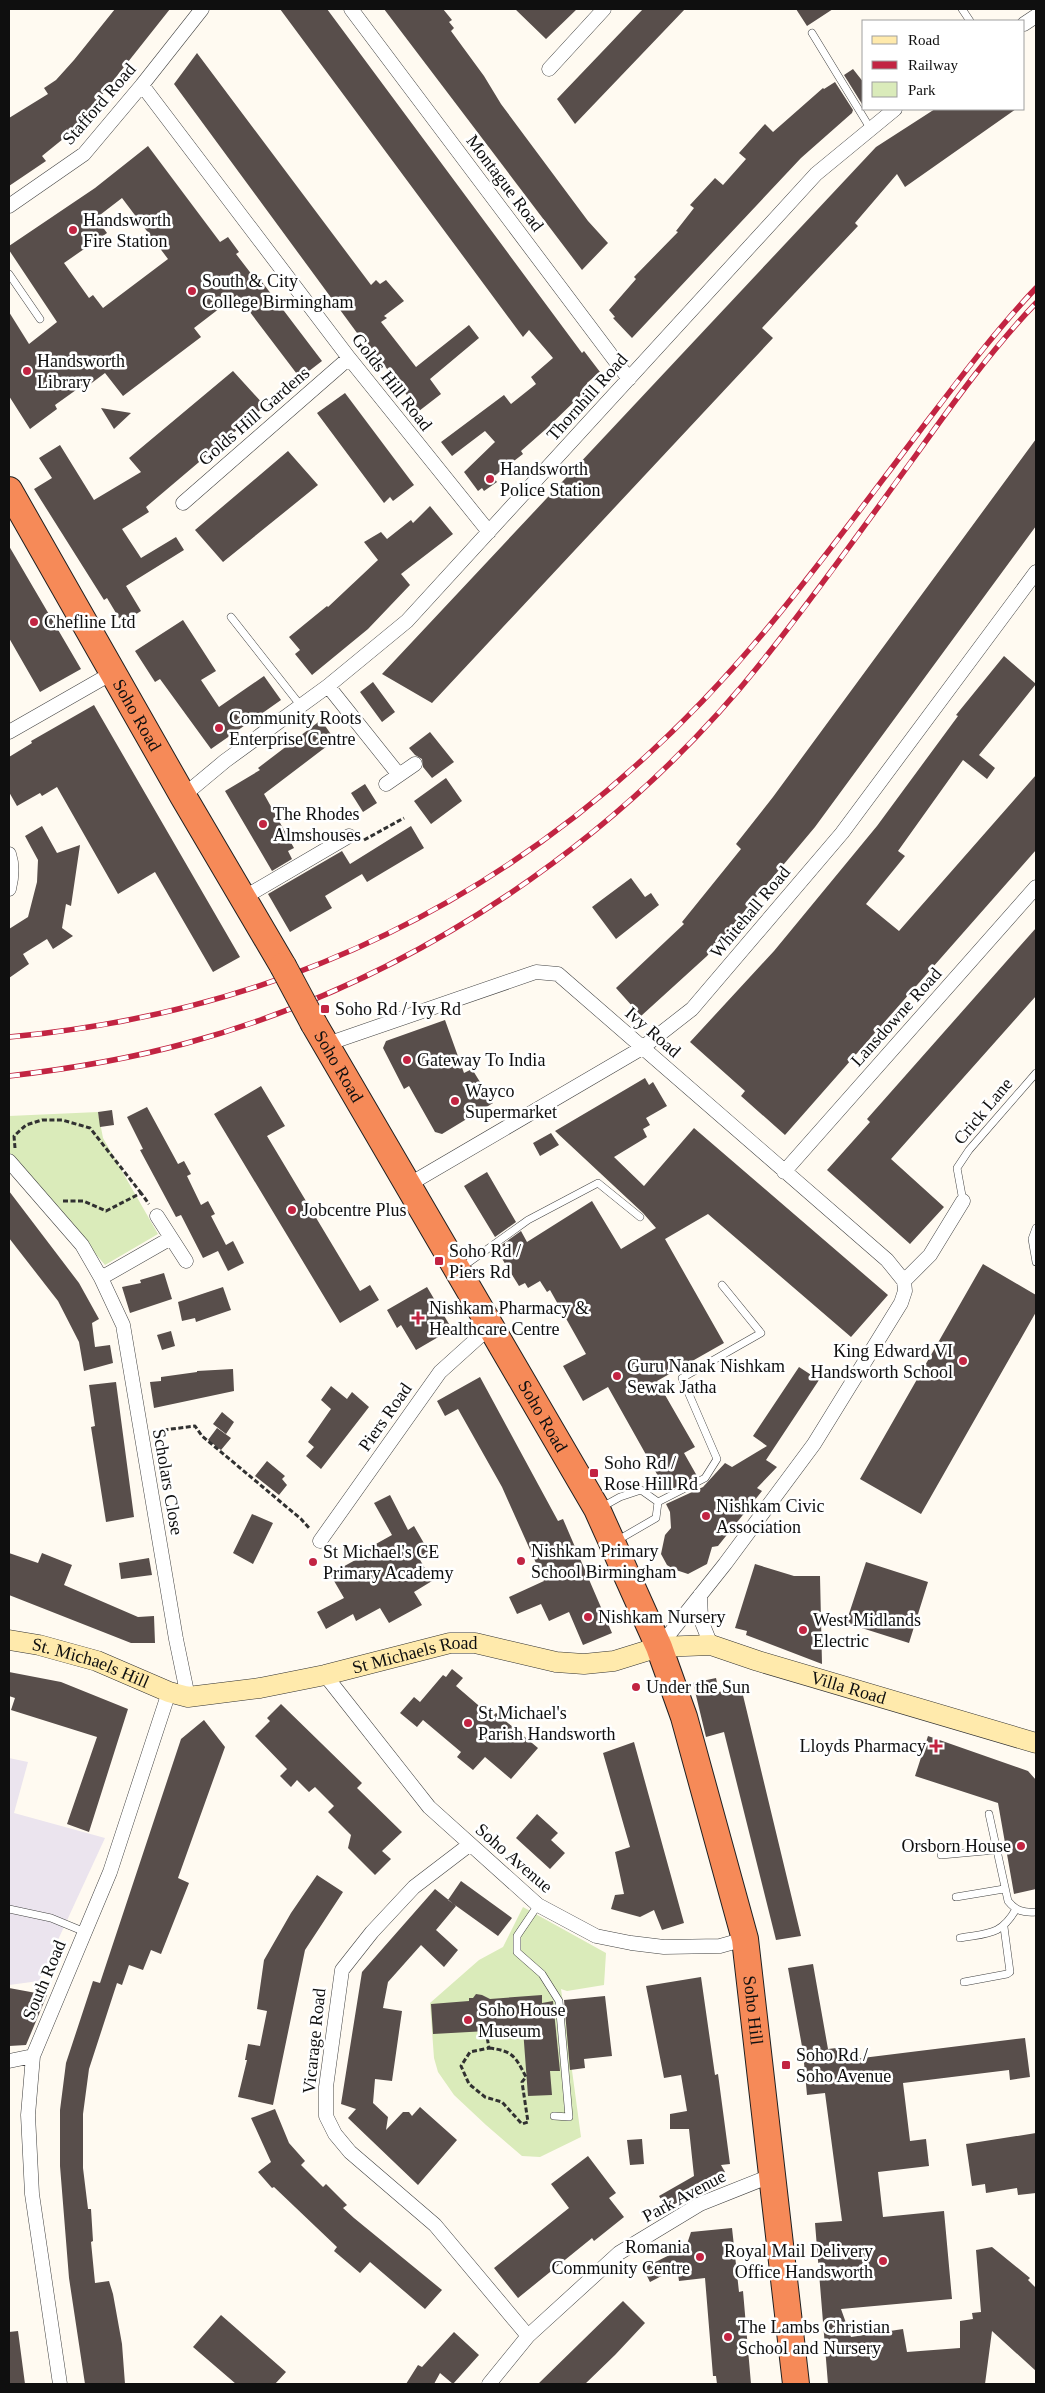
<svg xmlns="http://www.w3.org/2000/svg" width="1045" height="2393" font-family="'Times New Roman',serif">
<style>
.industrial{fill:#ebe4ee}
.green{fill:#daebba}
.building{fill:#584e4b;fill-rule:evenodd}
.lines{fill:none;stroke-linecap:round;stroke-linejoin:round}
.lane-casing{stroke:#424242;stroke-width:8}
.street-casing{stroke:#424242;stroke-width:15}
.secondary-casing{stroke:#313131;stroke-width:21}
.highway-casing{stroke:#202020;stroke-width:28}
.path{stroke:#313131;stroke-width:3;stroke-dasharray:5 2.5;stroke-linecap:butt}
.lane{stroke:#fff;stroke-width:7}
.street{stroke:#fff;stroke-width:14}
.secondary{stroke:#ffeaac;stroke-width:20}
.highway{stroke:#f68a58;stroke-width:26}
.rail-casing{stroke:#c22442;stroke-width:5.5}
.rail{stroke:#fff;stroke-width:4;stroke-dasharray:11;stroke-linecap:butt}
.highway-bridge-casing{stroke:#202020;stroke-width:28;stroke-linecap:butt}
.highway-bridge{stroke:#f68a58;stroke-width:26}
.poi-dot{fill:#c22442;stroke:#fff;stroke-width:2}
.labels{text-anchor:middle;stroke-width:5;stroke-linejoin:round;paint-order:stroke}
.street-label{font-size:18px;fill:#0f0f0f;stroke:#fff}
.poi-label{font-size:18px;fill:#0f0f0f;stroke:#fff;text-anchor:start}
</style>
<rect width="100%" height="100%" fill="#fffaf1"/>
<!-- industrial -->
<path class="industrial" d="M9,1758L28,1762L14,1813L105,1838L39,1981L9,1985Z"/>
<!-- green -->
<path class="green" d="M98,1112L103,1138L158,1234L105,1265L9,1152V1116Z
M523,1907L606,1953L604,1985L567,1991L561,1989L581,2137L540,2157L522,2156L486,2125L454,2095L438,2072L434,2058L430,2003L479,1960L503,1947Z"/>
<!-- building -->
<path class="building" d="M115,9H170L74,130L42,156L46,161L9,186V118L48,94L44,88L56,80L74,60Z
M280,9H327L582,353L584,351L600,372L587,383L588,385L580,396L546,429L521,451L523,454L493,477L497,482L484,491L482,488L478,491L464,472L495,442L485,431L452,456L441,442L504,395L511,404L536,384L531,377L553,358L529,330L523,337Z
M384,9H443L452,20L449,22L454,28L451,31L484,76L501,104L588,221L608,243L582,270Z
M515,9H577L546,39Z
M643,9H685L575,124L557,99Z
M796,9H833L807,26Z
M197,53L371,285L376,280L380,284L386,280L404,301L384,316L387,318L381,322L416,367L469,325L479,338L430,379L441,394L419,411L362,336L360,337L174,84Z
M853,69L864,83V103L862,104L844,75Z
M835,82L853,110L852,113L801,158L632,338L613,318L615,317L609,310L636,279L634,277L678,232L676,231L694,208L690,205L715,178L723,185L746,159L739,153L765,124L773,132L823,88L824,89Z
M935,109H1016L905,187L897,174L855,223L858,226L762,328L773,338L432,703L382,674L876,147Z
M148,146L220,242L228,237L239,252L236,254L256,280L259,278L322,361L300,378L237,295L194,328L201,337L123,396L105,373L85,388L83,385L55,405L57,409L30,429L9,396V312L29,344L57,322L9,250V246L95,188ZM122,198L168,259L103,308L93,295L89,298L64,263L107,233L96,218Z
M233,371L265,406L146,507L149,512L122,529L141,558L176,537L184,550L126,586L141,611L122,623L107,598L104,600L34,489L52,478L39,458L60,445L94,500L141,472L129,458Z
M345,393L414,485L393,501L390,497L384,503L317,413Z
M101,408L131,413L114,429Z
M1036,439V526L815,827L707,956L641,1016L616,988L684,924L682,922L741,849L736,844L773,797Z
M288,451L318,485L223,562L195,530Z
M430,506L453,534L401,574L410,585L368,629L312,675L295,654L300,650L289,637L327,606L328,607L378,560L364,542L381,532L387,539L411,520L413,523Z
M9,546L81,669L40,692L9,638Z
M183,620L216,671L201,680L219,707L264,676L281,700L211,749L160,679L155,682L135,651Z
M1004,656L1036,684L979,755L995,768L987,779L963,760L898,851L905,856L866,904L899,931L1036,775V850L785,1135L741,1096L745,1091L690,1042L774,951L877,826L958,716L956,715Z
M373,682L395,712L382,722L360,692Z
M94,705L240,957L213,972L155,872L118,894L57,787L42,796L40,793L17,806L9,792V757L32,743L31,741Z
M321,720L335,740L264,794L294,848L288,851L292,859L272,871L225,791L260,770L258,768Z
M430,732L454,762L432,778L423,767L422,759L415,755L409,748Z
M446,778L462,801L431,824L414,801Z
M365,784L377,803L363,812L351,793Z
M42,826L57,853L80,845L71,906L66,904L62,928L73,936L53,949L47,939L23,954L29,964L9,978V929L28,917L37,882L38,860L25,836Z
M411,826L424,848L367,882L362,874L325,896L332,908L290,932L268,894L342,851L350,864Z
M631,878L645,897L651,893L659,905L616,939L592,907Z
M1036,928V996L891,1159L944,1207L910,1244L827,1170L870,1122L867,1119Z
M445,1020L464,1073L472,1069L493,1103L442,1134L435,1132L409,1086L404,1089L383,1048L386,1041Z
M645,1078L649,1085L653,1082L667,1106L646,1118L650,1125L643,1129L647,1137L614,1157L644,1186L694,1128L888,1295L851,1337L708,1214L665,1239L724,1343L657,1381L695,1447L684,1453L697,1476L667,1492L608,1387L583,1401L563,1366L586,1354L550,1290L547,1292L540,1281L528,1288L525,1283L519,1286L496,1249L521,1231L527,1242L592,1201L621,1249L656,1228L643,1213L555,1131Z
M261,1086L285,1126L267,1136L360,1291L370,1285L379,1300L340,1323L214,1114Z
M147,1107L178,1164L184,1161L191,1174L187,1176L201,1205L208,1201L215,1214L211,1216L226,1245L233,1241L244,1263L228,1271L218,1251L203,1258L181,1215L176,1217L140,1150L143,1149L127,1117Z
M112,1110L114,1125L100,1127L98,1112Z
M551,1133L559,1145L540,1156L533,1143Z
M487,1172L516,1222L495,1237L464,1186Z
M9,1191L79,1283L99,1319L92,1323L95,1347L110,1345L113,1363L84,1371L79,1342L58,1301L9,1238Z
M983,1264L1036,1295V1312L921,1514L860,1479Z
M164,1273L172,1299L130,1313L122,1287L141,1283L140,1280Z
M223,1287L231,1310L196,1322L195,1318L182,1321L178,1302Z
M427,1287L452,1329L416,1350L401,1325L397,1328L387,1310Z
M171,1331L175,1346L162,1350L157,1335Z
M799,1367L819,1380L766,1460L777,1467L757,1488L762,1491L718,1546L712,1547L707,1564L688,1574L673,1569L667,1565L661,1554L665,1535L671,1528L670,1512L666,1504L703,1487L725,1463L732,1467L767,1446L753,1436Z
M233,1369L234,1391L154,1408L150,1382L161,1381V1377L197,1372V1371Z
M480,1377L558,1521L563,1519L612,1633L583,1645L569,1612L549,1621L541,1604L517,1614L509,1597L544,1581L502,1487L458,1409L445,1416L437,1401Z
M116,1382L134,1517L106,1522L91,1427L95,1426L89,1385Z
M331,1386L347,1399L352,1392L369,1407L321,1469L306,1456L314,1447L308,1442L331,1409L321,1400Z
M222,1412L234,1422L226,1434L213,1424Z
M217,1428L231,1438L221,1450L208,1440Z
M267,1461L285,1476L282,1479L287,1485L279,1495L255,1476Z
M390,1495L408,1530L414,1526L429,1552L419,1558L432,1581L414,1592L422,1605L389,1623L380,1608L356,1621L353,1614L326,1629L317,1612L344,1598L330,1574L359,1558L356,1555L392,1535L374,1503Z
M252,1514L273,1523L253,1564L233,1553Z
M9,1553L38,1563L42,1553L72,1565L64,1585L138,1617L154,1616L155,1643H131L9,1595Z
M149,1558L152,1575L121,1579L119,1563Z
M866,1562L928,1582L909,1643L846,1623Z
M755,1564L794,1576H820L822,1664L746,1635L747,1631L735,1628Z
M452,1669L463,1678L456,1686L492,1717L496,1713L538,1748L511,1779L485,1757L473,1770L457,1757L461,1752L423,1720L417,1727L400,1713L414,1697L420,1702L443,1675L446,1677Z
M9,1672L61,1682L128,1709L89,1832L67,1824L97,1737L11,1710L15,1698L9,1696Z
M716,1678L719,1692L741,1687L801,1936L776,1940L724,1732L706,1737L693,1683Z
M281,1704L362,1783L357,1788L402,1832L382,1851L391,1859L375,1875L348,1848L351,1835L328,1812L334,1806L315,1787L309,1792L297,1780L291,1787L280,1776L287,1769L255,1736L270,1721L267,1718Z
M204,1720L225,1747L178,1878L189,1883L161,1954L151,1950L143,1970L129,1965L122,1985L117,1983L89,2069L83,2114V2168L88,2209H91L93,2241L91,2242L95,2283L109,2281L113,2294L122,2344L125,2384H85L69,2278L60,2166V2110L66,2063L93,1981L100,1983L181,1739Z
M928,1736L1028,1771L1036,1780V1889L1014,1894L998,1803L915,1776Z
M634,1742L684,1923L662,1930L654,1910L640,1917L611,1909L615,1895L624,1894L615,1852L630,1847L603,1753Z
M537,1814L558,1833L551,1840L565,1853L550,1869L516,1838Z
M317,1875L343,1892L305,1950L273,2105L238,2097L247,2060H245L248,2044L260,2046L267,2011L257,2009L264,1960L291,1913Z
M461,1881L512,1918L498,1936L448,1900Z
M435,1889L456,1906L436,1930L458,1950L444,1967L421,1945L388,1982L383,2008L402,2011L392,2081L375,2079L373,2103L388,2117L386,2130L403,2112H409L412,2116L420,2107L457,2140L418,2185L348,2118L356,2109L341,2104L362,1972Z
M813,1964L828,2049L845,2047L846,2060L1025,2038L1030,2077L1010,2080L1009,2070L903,2083L910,2141L926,2139L929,2166L878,2172L883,2217L944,2211L952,2299L841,2309L851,2337L903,2329L907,2352L960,2348V2321L973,2319L972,2313L981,2312L976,2250L992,2247L1030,2278L1028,2280L1036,2288V2371L992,2331L985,2384H828L815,2223L842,2221L825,2093L807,2095L803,2052L788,1968Z
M701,1977L715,2075L718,2074L730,2164L721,2165L725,2172L667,2209L659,2196L694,2176L689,2129H670V2114L687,2111L681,2075L664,2078L646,1986Z
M9,1988L47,1995L26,2045L9,2046Z
M476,1994L482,1995L490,1999L542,1995V2003L553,2001L560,2071H550L552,2095L528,2096L523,2029L433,2034L431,2004L469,2001V1998H473Z
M605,1996L612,2056L584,2059L585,2068L570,2070L564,2000Z
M275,2109L289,2143L305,2161L301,2165L323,2187L326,2184L347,2205L343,2208L354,2218L442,2290L425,2309L370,2262L360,2273L334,2251L337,2247L274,2187L272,2188L258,2172L271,2162L251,2118Z
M1036,2133V2193L1018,2195L1017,2188L986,2193L985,2184L972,2186L966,2144Z
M642,2139L644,2164L630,2165L627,2140Z
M588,2156L616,2193L609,2198L624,2217L594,2241L592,2238L518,2298L494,2268L569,2208L551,2184Z
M732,2228L739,2292L743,2291L751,2384H717L716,2376H713L705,2278L679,2281L677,2268L650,2282L643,2268L686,2247L691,2232Z
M623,2301L645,2323L615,2355L585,2384H538Z
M221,2315L286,2372L275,2384H236L193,2347Z
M18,2331L25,2384H9V2332Z
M454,2332L479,2355L453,2384L440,2373L434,2384H406L418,2365L422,2367Z"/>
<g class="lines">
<defs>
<path id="lane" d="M962,9L970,21
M812,33L870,128
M9,274L40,319
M231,617L301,706
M963,1201L957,1168L969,1150L1036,1073
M1036,1228L1032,1239L1036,1262
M461,1268L528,1220L598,1183L640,1217
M658,1502L705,1478L717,1459L682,1378L761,1333L722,1285
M602,1507L620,1497L641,1490L658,1502L656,1518L618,1540
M989,1814L1008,1901C1016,1911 1024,1913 1036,1912
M941,1855L996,1850
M956,1897L1004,1889
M538,1905L517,1936V1952L542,1974L559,2001L569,2117L554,2116
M9,1909L51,1918L85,1932
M960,1938C987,1933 1001,1936 1016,1909
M964,1982L1007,1974L1010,1972L1004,1927"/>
<path id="street" d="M351,9L629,379
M1024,24L1036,16
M549,69L604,9
M142,85L349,358L489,532
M9,206L84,154L142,85L202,9
M183,503L349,358
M328,686L399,775
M9,732L114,672
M386,784L415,764
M183,796L225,761L328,686L407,621L816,174L895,109
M9,854C13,866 12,877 9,889
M243,898L349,836
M327,1044L536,972L558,974L887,1260L904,1281
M9,1161L82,1245L101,1278L123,1325L176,1639L188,1697
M784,1172L1036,887
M408,1185L642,1048L692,1009L842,833L1036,572
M157,1216L186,1261
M101,1278L171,1238
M904,1281L930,1255L963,1201
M320,1541L440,1372L481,1335L493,1327
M700,1595L701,1620L711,1645
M659,1647L725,1564L814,1444L901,1303L905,1291L904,1281
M325,1675L429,1807L538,1905L596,1936L631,1943L664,1947L720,1946L745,1939
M469,1845L414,1887L372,1932L342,1970L326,2087V2116L335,2134L350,2152L435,2225L528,2336
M9,2061L33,2056
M60,2384L32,2194L28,2115L33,2056L110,1872L169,1692
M489,2384L528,2336L619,2253L700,2204L773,2175"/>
<g id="secondary">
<path id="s1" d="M9,1640L39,1645L97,1661L169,1692L188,1697L260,1688L325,1675L450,1643H475L556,1662L584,1664L614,1661L659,1647L711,1645L758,1661L1036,1743"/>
</g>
<g id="highway">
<path id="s2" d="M9,490L183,796L283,966"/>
<path id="s3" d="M314,1024L597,1509L659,1647L684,1717L745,1939L796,2384"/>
</g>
</defs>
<!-- lane casing -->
<use href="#lane" class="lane-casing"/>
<!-- street casing -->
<use href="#street" class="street-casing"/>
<!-- secondary casing -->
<use href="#secondary" class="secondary-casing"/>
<!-- highway casing -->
<use href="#highway" class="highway-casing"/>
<!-- path -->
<path class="path" d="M364,840L404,818
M15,1148L14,1136L26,1125L42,1120H62L90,1128L141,1193
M63,1201H83L106,1211L141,1193L149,1204
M156,1431L195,1426L202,1436L301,1519L310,1529
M486,2031L489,2048
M489,2048C513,2051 515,2056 526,2077L522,2082L528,2122L522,2124L502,2102L485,2097L469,2084L461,2066L470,2052Z"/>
<!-- lane -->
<use href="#lane" class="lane"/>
<!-- street -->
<use href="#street" class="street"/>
<!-- secondary -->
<use href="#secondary" class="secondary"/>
<!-- highway -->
<use href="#highway" class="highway"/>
<defs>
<path id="rail" d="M9,1037C317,1009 568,868 765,631C824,560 878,485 935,411C967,369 999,327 1036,288
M9,1076C68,1069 129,1059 187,1043C414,981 623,839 768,654C819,590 867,522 916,455C953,403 992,349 1036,303"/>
</defs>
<!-- rail casing -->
<use href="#rail" class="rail-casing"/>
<!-- rail -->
<use href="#rail" class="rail"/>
<defs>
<path id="highway-bridge" d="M283,966L314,1024"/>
</defs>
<!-- highway-bridge casing -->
<use href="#highway-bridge" class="highway-bridge-casing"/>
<!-- highway-bridge -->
<use href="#highway-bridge" class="highway-bridge"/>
</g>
<!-- markers -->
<g class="poi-dot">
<circle cx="73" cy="230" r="5"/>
<circle cx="192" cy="291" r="5"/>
<circle cx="27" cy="371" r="5"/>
<circle cx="490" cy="479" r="5"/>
<circle cx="34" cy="622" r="5"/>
<circle cx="219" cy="728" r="5"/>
<circle cx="263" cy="824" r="5"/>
<rect x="320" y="1004" width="10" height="10" rx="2.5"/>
<circle cx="407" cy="1060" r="5"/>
<circle cx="455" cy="1101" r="5"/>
<circle cx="292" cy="1210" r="5"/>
<rect x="434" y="1256" width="10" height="10" rx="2.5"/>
<path d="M415.5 1310.5h5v5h5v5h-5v5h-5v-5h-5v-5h5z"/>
<circle cx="963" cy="1361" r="5"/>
<circle cx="617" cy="1376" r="5"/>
<rect x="589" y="1468" width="10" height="10" rx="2.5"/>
<circle cx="706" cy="1516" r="5"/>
<circle cx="521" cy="1561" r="5"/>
<circle cx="313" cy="1562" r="5"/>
<circle cx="588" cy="1617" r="5"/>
<circle cx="803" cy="1630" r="5"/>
<circle cx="636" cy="1687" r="5"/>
<circle cx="468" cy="1723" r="5"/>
<path d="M933.5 1738.5h5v5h5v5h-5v5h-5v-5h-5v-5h5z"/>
<circle cx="1021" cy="1846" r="5"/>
<circle cx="468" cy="2020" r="5"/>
<rect x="781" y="2060" width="10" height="10" rx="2.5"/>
<circle cx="700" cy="2257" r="5"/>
<circle cx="883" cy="2261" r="5"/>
<circle cx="728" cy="2337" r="5"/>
</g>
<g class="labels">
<!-- street labels -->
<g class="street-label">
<text transform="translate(99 104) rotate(-49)" y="6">Stafford Road</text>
<text transform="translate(505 183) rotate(53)" y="6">Montague Road</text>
<text transform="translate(392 382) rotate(52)" y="6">Golds Hill Road</text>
<text transform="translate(587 397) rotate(-48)" y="6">Thornhill Road</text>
<text transform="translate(254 416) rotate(-41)" y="6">Golds Hill Gardens</text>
<text dy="6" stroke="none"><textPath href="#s2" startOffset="259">Soho Road</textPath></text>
<text transform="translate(750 912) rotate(-50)" y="6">Whitehall Road</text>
<text transform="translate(896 1017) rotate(-48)" y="6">Lansdowne Road</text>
<text transform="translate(653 1032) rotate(41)" y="6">Ivy Road</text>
<text dy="6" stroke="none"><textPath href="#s3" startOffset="49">Soho Road</textPath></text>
<text transform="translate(983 1111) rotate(-50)" y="6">Crick Lane</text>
<text dy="6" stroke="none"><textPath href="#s3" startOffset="454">Soho Road</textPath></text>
<text transform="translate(385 1417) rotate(-55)" y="6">Piers Road</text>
<text transform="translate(168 1482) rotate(80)" y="6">Scholars Close</text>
<text dy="6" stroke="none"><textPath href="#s1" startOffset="420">St Michaels Road</textPath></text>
<text dy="6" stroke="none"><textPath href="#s1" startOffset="85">St. Michaels Hill</textPath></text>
<text dy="6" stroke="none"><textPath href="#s1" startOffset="866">Villa Road</textPath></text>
<text transform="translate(514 1858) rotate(41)" y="6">Soho Avenue</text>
<text transform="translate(44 1980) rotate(-67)" y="6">South Road</text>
<text dy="6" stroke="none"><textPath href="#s3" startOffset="1089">Soho Hill</textPath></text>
<text transform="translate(314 2041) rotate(-84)" y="6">Vicarage Road</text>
<text transform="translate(684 2196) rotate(-28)" y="6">Park Avenue</text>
</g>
<!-- poi labels -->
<g class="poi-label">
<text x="83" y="226">Handsworth<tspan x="83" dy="21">Fire Station</tspan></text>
<text x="202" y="287">South &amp; City<tspan x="202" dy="21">College Birmingham</tspan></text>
<text x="37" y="367">Handsworth<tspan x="37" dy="21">Library</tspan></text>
<text x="500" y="475">Handsworth<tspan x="500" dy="21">Police Station</tspan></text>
<text x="44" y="628">Chefline Ltd</text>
<text x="229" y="724">Community Roots<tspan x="229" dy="21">Enterprise Centre</tspan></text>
<text x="273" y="820">The Rhodes<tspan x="273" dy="21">Almshouses</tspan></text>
<text x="335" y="1015">Soho Rd / Ivy Rd</text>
<text x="417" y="1066">Gateway To India</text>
<text x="465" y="1097">Wayco<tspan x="465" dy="21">Supermarket</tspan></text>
<text x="302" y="1216">Jobcentre Plus</text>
<text x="449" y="1257">Soho Rd /<tspan x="449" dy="21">Piers Rd</tspan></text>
<text x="429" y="1314">Nishkam Pharmacy &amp;<tspan x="429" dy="21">Healthcare Centre</tspan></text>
<text x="953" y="1357" text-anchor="end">King Edward VI<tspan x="953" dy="21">Handsworth School</tspan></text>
<text x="627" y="1372">Guru Nanak Nishkam<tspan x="627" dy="21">Sewak Jatha</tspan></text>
<text x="604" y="1469">Soho Rd /<tspan x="604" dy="21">Rose Hill Rd</tspan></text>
<text x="716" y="1512">Nishkam Civic<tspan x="716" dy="21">Association</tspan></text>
<text x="531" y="1557">Nishkam Primary<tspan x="531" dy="21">School Birmingham</tspan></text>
<text x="323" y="1558">St Michael's CE<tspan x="323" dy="21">Primary Academy</tspan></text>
<text x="598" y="1623">Nishkam Nursery</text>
<text x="813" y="1626">West Midlands<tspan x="813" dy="21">Electric</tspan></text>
<text x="646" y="1693">Under the Sun</text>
<text x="478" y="1719">St Michael's<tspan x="478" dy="21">Parish Handsworth</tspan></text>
<text x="926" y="1752" text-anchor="end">Lloyds Pharmacy</text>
<text x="1011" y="1852" text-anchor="end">Orsborn House</text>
<text x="478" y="2016">Soho House<tspan x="478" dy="21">Museum</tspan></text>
<text x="796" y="2061">Soho Rd /<tspan x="796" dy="21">Soho Avenue</tspan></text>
<text x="690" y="2253" text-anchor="end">Romania<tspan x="690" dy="21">Community Centre</tspan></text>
<text x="873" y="2257" text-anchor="end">Royal Mail Delivery<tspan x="873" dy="21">Office Handsworth</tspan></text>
<text x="738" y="2333">The Lambs Christian<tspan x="738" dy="21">School and Nursery</tspan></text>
</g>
</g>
<!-- border -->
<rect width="1045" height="2393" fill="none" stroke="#0f0f0f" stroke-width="20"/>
<!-- legend -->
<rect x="862" y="20" width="162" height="90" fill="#ffffff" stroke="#9f9f9f"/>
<rect x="872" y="36" width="25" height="8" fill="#ffeaac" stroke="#9f9f9f"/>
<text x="908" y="45" font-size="15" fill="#0f0f0f">Road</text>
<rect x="872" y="61" width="25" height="8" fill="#c22442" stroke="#9f9f9f"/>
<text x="908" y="70" font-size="15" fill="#0f0f0f">Railway</text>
<rect x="872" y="82" width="25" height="15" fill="#daebba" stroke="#9f9f9f"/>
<text x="908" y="95" font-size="15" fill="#0f0f0f">Park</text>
</svg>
